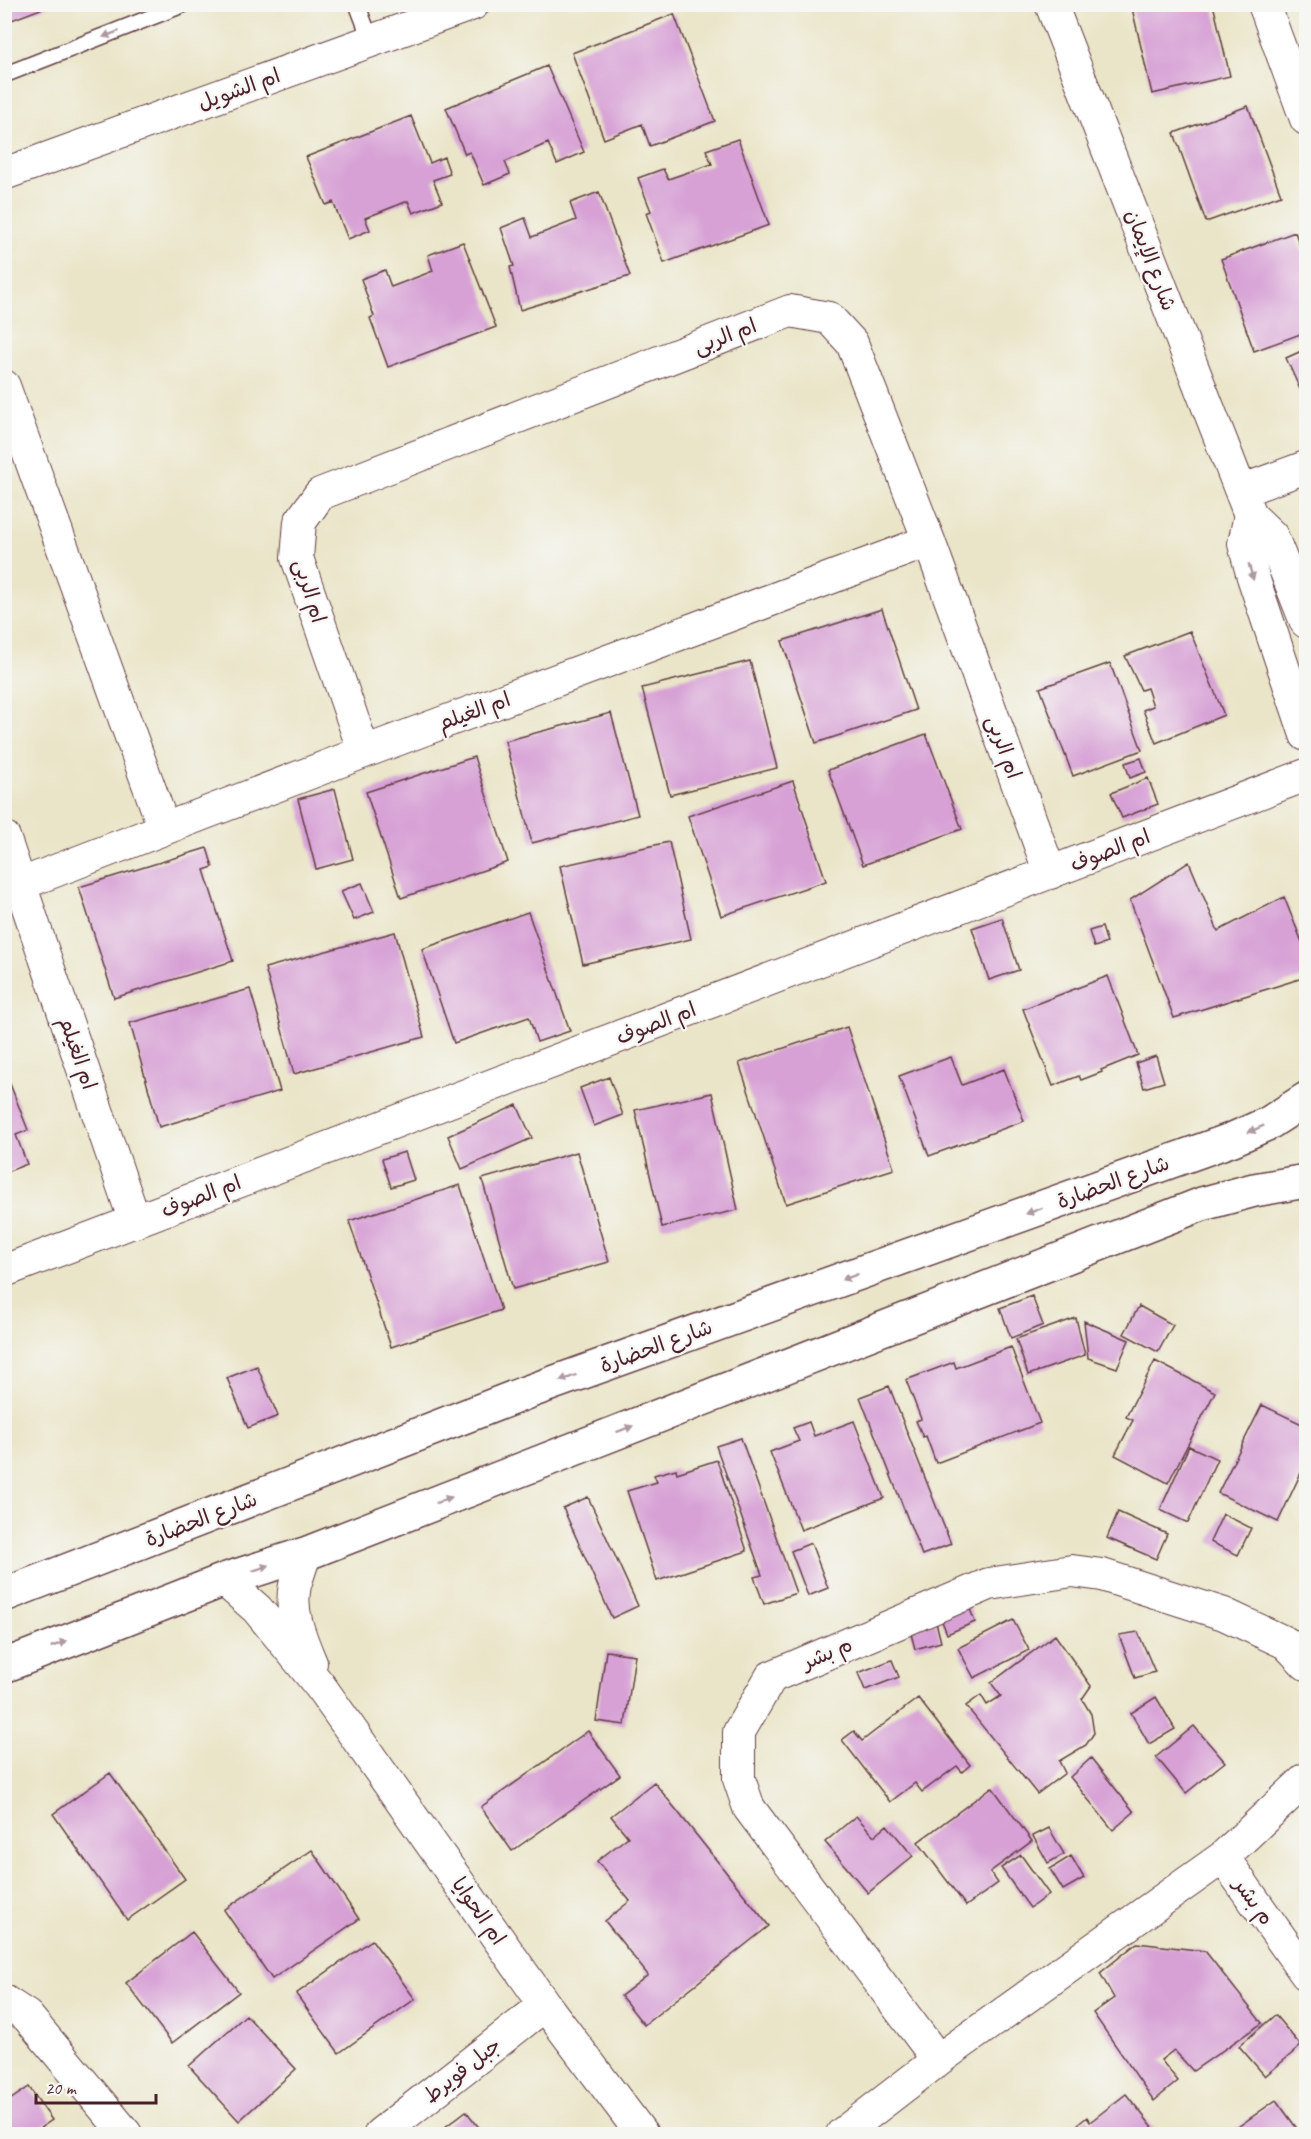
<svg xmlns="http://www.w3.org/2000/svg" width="1311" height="2139" font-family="Caveat,'Playpen Sans Arabic',sans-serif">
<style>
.building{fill:#d7a1d5}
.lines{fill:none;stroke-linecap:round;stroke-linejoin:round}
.service-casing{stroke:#623d43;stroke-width:18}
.minor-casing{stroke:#623d43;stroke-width:34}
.tertiary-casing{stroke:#623d43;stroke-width:36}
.service{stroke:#fff;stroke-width:15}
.minor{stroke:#fff;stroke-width:32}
.tertiary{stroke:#fff;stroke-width:33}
.oneway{fill:#ae9aa0}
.labels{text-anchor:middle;stroke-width:4.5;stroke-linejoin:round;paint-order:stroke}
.street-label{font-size:21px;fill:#4a1f2b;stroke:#f6f6f2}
</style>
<rect width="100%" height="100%" fill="#f6f6f2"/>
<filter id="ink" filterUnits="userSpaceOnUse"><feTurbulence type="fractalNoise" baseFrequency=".0167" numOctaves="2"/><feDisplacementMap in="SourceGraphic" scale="12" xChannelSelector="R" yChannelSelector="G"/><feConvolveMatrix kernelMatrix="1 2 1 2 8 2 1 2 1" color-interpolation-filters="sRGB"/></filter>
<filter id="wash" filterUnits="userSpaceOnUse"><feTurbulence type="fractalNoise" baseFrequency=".008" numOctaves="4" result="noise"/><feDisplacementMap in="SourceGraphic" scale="24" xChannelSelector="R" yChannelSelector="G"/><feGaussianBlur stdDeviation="1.35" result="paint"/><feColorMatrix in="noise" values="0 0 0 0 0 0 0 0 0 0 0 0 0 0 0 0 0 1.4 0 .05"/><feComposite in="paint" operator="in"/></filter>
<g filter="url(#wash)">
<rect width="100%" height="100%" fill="#eae5c8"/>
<g id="blocks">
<!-- building -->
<path class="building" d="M4,4H51V5L4,23Z
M1131,4H1213L1230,76L1152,94Z
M674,14L715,121L650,146L642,124L604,139L572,53Z
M547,66L584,152L557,164L548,143L505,162L510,174L484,185L470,152L465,154L446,108Z
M1248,106L1281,195L1206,222L1174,133Z
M411,116L430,163L444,157L450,174L433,180L442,202L413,213L408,201L365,218L370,230L348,239L333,202L326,205L306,157Z
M738,139L769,225L664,263L646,213L651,211L638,178L663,169L668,179L712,164L706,150Z
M599,192L630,276L520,310L510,267L514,266L501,228L525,218L532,237L576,220L570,203Z
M1295,232L1306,263V332L1254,351L1221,259Z
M463,242L496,327L388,367L370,318L374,316L361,279L385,270L391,287L433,271L428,255Z
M1306,349V394L1303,396L1286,358Z
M882,609L916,710L816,743L782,641Z
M1190,631L1224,715L1156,743L1143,710L1153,706L1147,688L1141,690L1125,656Z
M750,661L777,768L670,795L642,688Z
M1110,663L1142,750L1073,776L1040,688Z
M611,713L638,815L532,843L505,741Z
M926,734L962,829L863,865L828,770Z
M474,757L508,862L401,898L366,792Z
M1141,758L1146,772L1130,778L1125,763Z
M1148,778L1158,804L1122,818L1111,793Z
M793,781L826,881L721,916L688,816Z
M335,789L353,859L316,869L298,799Z
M669,842L691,939L583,964L560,866Z
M207,848L213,867L204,870L233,961L114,998L79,887Z
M1189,862L1218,931L1284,897L1306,952V977L1174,1018L1130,900Z
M362,883L374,912L354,920L341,891Z
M528,912L570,1031L537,1042L529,1017L454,1043L422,949Z
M1002,918L1019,970L989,980L972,928Z
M1102,927L1107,943L1094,947L1089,931Z
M395,932L424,1037L294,1074L265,968Z
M1108,976L1138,1055L1101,1070L1102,1072L1081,1080L1079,1076L1053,1086L1023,1009Z
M250,989L280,1091L159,1127L130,1023Z
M847,1027L894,1169L786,1204L739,1063Z
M1156,1056L1164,1082L1144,1088L1136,1063Z
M951,1057L962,1085L1004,1069L1024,1121L929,1156L899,1076Z
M5,1071L28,1130L16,1135L27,1164L4,1173Z
M609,1077L623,1115L594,1126L580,1088Z
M712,1093L738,1210L662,1227L635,1110Z
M517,1105L532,1138L462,1169L448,1136Z
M405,1152L414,1180L391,1187L382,1159Z
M577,1152L609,1262L513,1289L482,1179Z
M460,1185L501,1310L391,1347L349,1221Z
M1032,1296L1043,1325L1011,1338L1000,1308Z
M1139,1306L1173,1325L1158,1352L1124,1334Z
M1076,1318L1085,1355L1028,1375L1016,1339Z
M1084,1321L1129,1340L1117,1368L1088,1358Z
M1011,1347L1040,1423L936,1463L926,1436L923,1437L916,1421L921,1419L906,1380L954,1362L956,1368Z
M1155,1361L1215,1392L1168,1483L1115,1455L1133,1420L1126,1417Z
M257,1366L278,1416L248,1428L227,1378Z
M889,1386L951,1544L922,1555L860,1397Z
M1262,1405L1306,1426V1462L1278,1522L1218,1493Z
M854,1421L884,1498L801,1530L770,1452L799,1441L793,1428L809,1422L814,1436Z
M741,1438L796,1593L764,1604L754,1577L762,1575L716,1446Z
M1189,1446L1217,1459L1188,1523L1160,1510Z
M717,1460L747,1551L657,1581L627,1491L657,1482L654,1475L676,1469L677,1473Z
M588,1497L638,1606L612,1618L563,1508Z
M1118,1512L1167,1534L1156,1559L1107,1538Z
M1223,1514L1251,1528L1238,1555L1210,1542Z
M811,1543L828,1588L808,1596L791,1551Z
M968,1604L975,1622L947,1634L940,1616Z
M1013,1620L1029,1650L974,1678L958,1648Z
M936,1622L941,1642L915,1649L910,1630Z
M1138,1632L1155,1672L1135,1678L1119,1635Z
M1055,1635L1091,1686L1082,1699L1091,1714L1094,1733L1086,1745L1059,1761L1065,1773L1037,1794L966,1706L981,1695L987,1705L1001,1696L991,1683Z
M606,1651L635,1655L625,1725L596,1721Z
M892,1660L899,1677L865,1690L858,1673Z
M1156,1697L1175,1729L1149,1744L1131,1713Z
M918,1698L970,1765L962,1772L957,1766L922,1792L915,1783L890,1802L842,1740L854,1731L862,1741Z
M1194,1726L1225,1762L1186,1793L1156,1757Z
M588,1731L620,1775L512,1851L481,1807Z
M1091,1758L1134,1812L1113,1830L1070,1777Z
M110,1773L185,1879L127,1920L53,1814Z
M654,1782L769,1926L644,2025L621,1996L648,1975L605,1921L630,1901L597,1861L628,1837L611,1816Z
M992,1787L1032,1841L990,1872L998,1883L966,1906L918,1842Z
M856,1816L874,1836L887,1825L913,1856L868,1893L825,1842Z
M1049,1828L1064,1854L1048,1863L1033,1836Z
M312,1850L359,1919L272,1979L224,1910Z
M1021,1855L1049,1894L1030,1908L1001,1868Z
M1071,1856L1084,1878L1063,1890L1050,1869Z
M192,1932L239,1992L172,2043L126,1983Z
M372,1940L415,1999L339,2053L296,1994Z
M1137,1943L1205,1951L1262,2023L1193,2071L1174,2050L1161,2060L1178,2081L1154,2101L1093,2013L1114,1998L1100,1973Z
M246,2015L296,2069L239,2121L189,2066Z
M1275,2015L1301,2046L1265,2076L1239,2046Z
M29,2087L52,2120L31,2134H4L7,2130L4,2127V2104Z
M1126,2094L1158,2134H1059L1069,2126L1072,2129L1087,2117L1090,2122Z
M1276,2100L1301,2134H1228Z
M466,2111L481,2130L475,2134H436Z"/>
</g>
</g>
<g filter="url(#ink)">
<use href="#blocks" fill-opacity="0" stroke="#623d43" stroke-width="1.5"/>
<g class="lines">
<defs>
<path id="service" d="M357,4L371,41
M4,75L185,4"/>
<path id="minor" d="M1051,4L1250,515L1272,536L1306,622
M1264,4L1306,119
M4,174L473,4
M4,386L164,828
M1241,491L1306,467
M1250,515L1244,544L1253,577L1306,735
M364,752L297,558L300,522L320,494L790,311L829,318L852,343L929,541L1050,873
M4,837L135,1222
M21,884L364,752L929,541
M4,1271L1306,775
M305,1554C302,1564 298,1575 295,1585C289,1612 301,1639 311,1663
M224,1580L257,1609L320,1686L545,2005L642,2134
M1223,1857L1306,1974
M4,2001L27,2016L126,2134
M938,2060L749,1808L739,1779V1732L771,1677L989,1584L1072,1571L1102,1575L1224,1614L1286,1643L1306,1664
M380,2134L545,2005
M842,2134L938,2060L1223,1857L1306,1779"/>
<path id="tertiary" d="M4,1595L525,1393L1233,1139L1269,1123L1306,1099
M4,1666L224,1580L305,1554L1202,1204L1254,1190L1306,1181"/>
</defs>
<!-- service casing -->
<use href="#service" class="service-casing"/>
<!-- minor casing -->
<use href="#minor" class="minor-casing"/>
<!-- tertiary casing -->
<use href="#tertiary" class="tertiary-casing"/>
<!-- service -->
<use href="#service" class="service"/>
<!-- minor -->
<use href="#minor" class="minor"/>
<!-- tertiary -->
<use href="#tertiary" class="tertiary"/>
</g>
<!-- one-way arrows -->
<defs><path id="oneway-solid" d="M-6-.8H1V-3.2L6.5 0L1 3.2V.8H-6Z" transform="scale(1.5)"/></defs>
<g class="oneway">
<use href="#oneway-solid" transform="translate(111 34) rotate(159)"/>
<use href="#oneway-solid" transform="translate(1251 572) rotate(74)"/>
<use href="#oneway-solid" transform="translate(1256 1129) rotate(156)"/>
<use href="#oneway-solid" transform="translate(1034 1211) rotate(160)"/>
<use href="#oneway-solid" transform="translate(850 1277) rotate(160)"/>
<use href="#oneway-solid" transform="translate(568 1378) rotate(160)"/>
<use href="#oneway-solid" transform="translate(625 1429) rotate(-21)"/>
<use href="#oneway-solid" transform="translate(444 1500) rotate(-21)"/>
<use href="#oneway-solid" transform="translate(261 1568) rotate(-18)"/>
<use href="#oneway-solid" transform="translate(59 1644) rotate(-21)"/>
</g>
</g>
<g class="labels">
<!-- street labels -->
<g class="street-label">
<text transform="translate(239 89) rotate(-20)" y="7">ام الشويل</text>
<text transform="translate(1151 260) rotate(69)" y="7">شارع الإيمان</text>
<text transform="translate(725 336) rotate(-21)" y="7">ام الربى</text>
<text transform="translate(310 591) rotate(73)" y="7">ام الربى</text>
<text transform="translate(474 711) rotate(-20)" y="7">ام الغيلم</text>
<text transform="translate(1004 747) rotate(70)" y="7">ام الربى</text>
<text transform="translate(1110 850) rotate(-21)" y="7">ام الصوف</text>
<text transform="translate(656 1023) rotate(-21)" y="7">ام الصوف</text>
<text transform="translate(78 1053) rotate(71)" y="7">ام الغيلم</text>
<text transform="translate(1113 1182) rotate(-20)" y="7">شارع الحضارة</text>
<text transform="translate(201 1196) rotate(-21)" y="7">ام الصوف</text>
<text transform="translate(656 1346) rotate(-20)" y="7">شارع الحضارة</text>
<text transform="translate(201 1519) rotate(-21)" y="7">شارع الحضارة</text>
<text transform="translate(827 1653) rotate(-23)" y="7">م بشر</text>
<text transform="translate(1254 1901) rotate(54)" y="7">م بشر</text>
<text transform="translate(479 1911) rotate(55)" y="7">ام الحوايا</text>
<text transform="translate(462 2070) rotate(-38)" y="7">جبل فويرط</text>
</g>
</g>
<!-- margin -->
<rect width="1311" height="2139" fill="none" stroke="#f6f6f2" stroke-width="24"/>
<!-- scale -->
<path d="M36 2094v9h120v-9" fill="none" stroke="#4a1f2b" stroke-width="3"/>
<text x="45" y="2094" font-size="18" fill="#4a1f2b" stroke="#f6f6f2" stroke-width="4.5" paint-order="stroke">20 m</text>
</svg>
